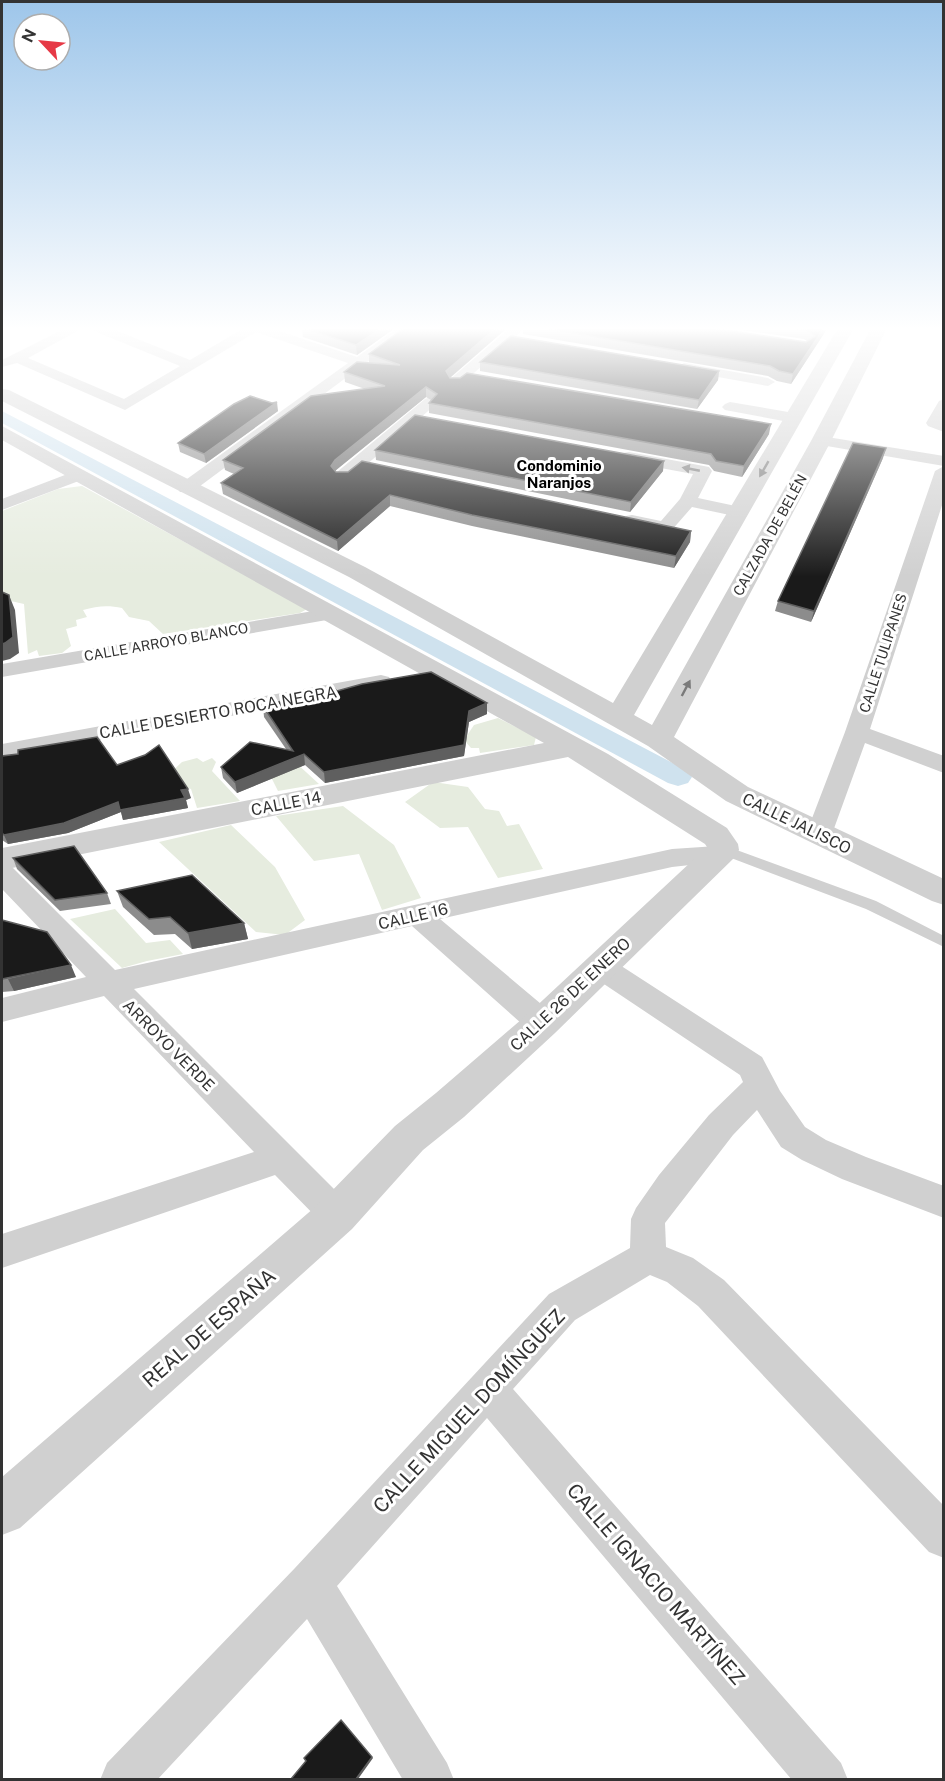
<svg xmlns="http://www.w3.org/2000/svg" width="945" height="1781" font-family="'Public Sans',sans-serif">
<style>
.green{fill:#e6ecdf}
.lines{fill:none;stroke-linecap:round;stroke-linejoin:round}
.canal{fill:#cfe2ee;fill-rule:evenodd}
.service{fill:#d0d0d0;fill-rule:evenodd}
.minor{fill:#d0d0d0;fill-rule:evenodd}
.tertiary{fill:#d0d0d0;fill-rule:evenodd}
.wall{fill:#8c8c8c}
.shaded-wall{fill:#5f5f5f}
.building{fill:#1a1a1a;stroke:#5f5f5f;stroke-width:1.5}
.oneway{fill:#7a7a7a}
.labels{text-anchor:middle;stroke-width:6;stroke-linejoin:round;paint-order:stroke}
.far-street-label{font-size:14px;fill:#333;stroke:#fff}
.far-neighbourhood-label{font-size:15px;font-weight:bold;fill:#000;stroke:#fff}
.street-label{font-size:16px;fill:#333;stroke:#fff}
.near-street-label{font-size:20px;fill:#333;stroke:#fff}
</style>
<rect width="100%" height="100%" fill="#fff"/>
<!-- green -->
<path class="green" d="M82,486L307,609L300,613L163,634L149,621L129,617L122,608C108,605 97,606 83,610L87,617L76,620L77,626L66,629L71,646L62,653L39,656L37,650L28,654L24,604L2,599V511L58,489Z
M498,718L536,737L534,745L480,753L479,748H471L464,740L474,725Z
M281,749L319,784L278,791L265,765Z
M197,758L203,762L212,758L216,762L212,771L240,801L197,808L191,789L176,784L168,775L182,762Z
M433,782L468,787L485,809L499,811L507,826L519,824L543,869L498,878L468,827L440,828L405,802Z
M343,806L394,845L421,898L382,910L359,854L314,861L276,816Z
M231,825L275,867L305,920L285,935L256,932L159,842Z
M115,909L146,943L170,940L183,954L147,961L122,968L70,919Z"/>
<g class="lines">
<!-- canal -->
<path class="canal" d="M2,411L688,771L692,777L688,783L678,786L668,783L2,423Z"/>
<!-- service -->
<path class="service" d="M723,845L876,901L944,936V947L866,909L718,853L716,850Z"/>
<!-- minor -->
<path class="minor" d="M66,328H83L28,358L124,399L180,366L94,331L92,328H110L190,360L244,328H270L357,357L398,328H413L192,492H180L177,488L180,484L348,363L256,332L125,410L17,363L2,367V360Z
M510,328H525L459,386H449L447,383L449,380Z
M684,363L768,378L775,382L768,386L679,370L677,367Z
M430,397L438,402L435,405L349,480H337L334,476L337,472L425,399Z
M944,399V432L928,426L926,423L939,401Z
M730,402L794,413L802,418L794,423L725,410L722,407L725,404Z
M821,436L944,456V466L815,444L813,441Z
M629,452L709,467L712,471L698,498L745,508L748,512L745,516L739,517L692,507L671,531L665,533L626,524L623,520L626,516L632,515L661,521L680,499L693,474L623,461L621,457L623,453Z
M944,466V499L870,729L944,756V773L865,743L832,834L828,840L819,843L810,840L806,834L845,732L935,471Z
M78,470L84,471L87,475L84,479L2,510V499Z
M331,608L338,610L341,614L338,618L2,677V664Z
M381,675L389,677L392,682L389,687L2,758V744Z
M717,846L726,849L730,855L726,861L672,867L440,919L553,1014L557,1023L553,1032L542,1035L531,1032L412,926L134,989L349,1204L354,1215L349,1226L337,1231L325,1226L275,1175L2,1268V1234L254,1152L104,996L2,1022V998L86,977L2,889V864L11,866L115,970L672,849Z
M599,955L609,958L762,1057L780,1091L805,1127L826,1140L866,1157L944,1186V1218L842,1179L802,1160L781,1147L757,1110L733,1135L665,1223L666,1247L693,1258L724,1280L944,1506V1558L929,1552L698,1306L667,1282L650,1275L575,1320L513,1389L841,1763L848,1780H792L487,1418L337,1586L447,1763L454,1780H403L307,1619L157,1780H100L107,1763L295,1568L549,1294L630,1248L631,1219L636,1208L659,1175L709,1115L743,1082L740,1075L589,974L585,966L589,958Z"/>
<!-- tertiary -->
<path class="tertiary" d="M838,328H854L634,715L652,725L811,441L871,328H887L831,441L674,737L748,787L944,879V905L932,901L726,801L648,746L349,577L2,401V389L9,390L365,567L613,703Z
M2,426L608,754L727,828L738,844L739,850L734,858L555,1033L464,1117L423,1150L352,1229L20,1528L2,1535V1477L322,1201L395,1126L436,1093L529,1013L707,847L705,844L568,757L2,870V848L544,743L2,440Z"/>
</g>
<!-- wall -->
<path class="wall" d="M302,328H395L357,355L303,337Z
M507,328L450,378L769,434L742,477L714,471L709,465L429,413V403L431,400L426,397L335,471L336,472L691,531L690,542L674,568L472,526L390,506L338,551L223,494L221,483L234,474L225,470L223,460L365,389L345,382L344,372L369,363V354Z
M523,328H711L806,342L807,341L804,339L729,328H826L825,332L791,384L777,381L768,376L523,334Z
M480,362L719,371L718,380L697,409L480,371Z
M272,403L278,411L206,463L180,452L178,443Z
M375,450L663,471L630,512L376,460Z
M883,458L811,622L775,611L778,601Z
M337,691L487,714L469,722L464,756L325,783L305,765L237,793L223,778L221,767L286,749L264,717L263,706Z
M2,756L117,765L191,798L186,800L188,808L123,820L121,812L68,833L8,844L2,840Z
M13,858L107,893L111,904L60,911L17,869Z
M117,891L244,923L248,939L192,949L175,934L154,935L123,907Z
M2,920L76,977L14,991L2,992Z"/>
<!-- shaded-wall -->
<path class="shaded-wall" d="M381,328H395L357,355L356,345Z
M496,328H507L446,381V371Z
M824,328H826L825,332L791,384L793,374Z
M719,371L718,380L697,409L699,400Z
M426,387V397L336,470L332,476L331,466L335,460Z
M277,402L278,411L206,463L204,454Z
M771,424L769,434L742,477L744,466Z
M886,448L883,458L811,622L814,611Z
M664,461L663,471L630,512L631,502Z
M390,495V506L338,551L337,540Z
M691,531L690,542L674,568L676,556Z
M9,595L15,610L19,653L10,659L2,661V644Z
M487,703V714L469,722L464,756L325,783L324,772Z
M304,754L305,765L237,793L235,782Z
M188,789L191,798L186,800L188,808L123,820L121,812L68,833L8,844L4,835L118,802Z
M244,923L248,939L192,949L188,933Z
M71,965L76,977L14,991L8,979Z
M372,1757L373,1758L358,1779H356Z"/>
<!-- building -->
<path class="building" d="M303,328H381L356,345Z
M404,328H496L446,371L450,378H460L467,373L771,424L744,466L716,461L711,454L429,403L437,394L426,387L335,460L331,466L336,472H348L362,461L691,531L676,556L472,515L390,495L337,540L221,483L243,468L223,460L311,396L385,386L344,372L357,362L400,365L369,354Z
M543,328H711L806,342L815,336L806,330L794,328H824L793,374L779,371L770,366Z
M511,336L719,371L699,400L480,362Z
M250,396L272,403L277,402L204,454L178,443L234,404Z
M415,415L664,461L631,502L375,450Z
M853,443L886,448L814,611L778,601Z
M2,592L9,595L13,637L5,643L2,644Z
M431,672L487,703L469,711L464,745L324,772L304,754L235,782L221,767L250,742L293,751L263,706L313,693L335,689L337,691L362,684Z
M97,737L117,765L145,755L159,745L188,789L181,790L185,798L120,810L118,802L64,823L4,835L2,833V756L18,754V750Z
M74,846L107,893L55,900L13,858Z
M192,875L244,923L188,933L170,917L149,919L117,891Z
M2,920L47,932L71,965L2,979Z
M341,1720L372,1757L356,1779H291L306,1761L304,1758Z"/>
<!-- one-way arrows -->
<defs><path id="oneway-solid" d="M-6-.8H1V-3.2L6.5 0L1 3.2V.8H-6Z" transform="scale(1.5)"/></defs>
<g class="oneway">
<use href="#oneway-solid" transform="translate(691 469) rotate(-169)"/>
<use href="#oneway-solid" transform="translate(764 469) rotate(120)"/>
<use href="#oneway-solid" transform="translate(686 688) rotate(-62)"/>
</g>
<!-- sky -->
<linearGradient id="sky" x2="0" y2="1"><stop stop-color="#9ec6ea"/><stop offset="0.57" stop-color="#fff"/><stop offset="1" stop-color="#fff" stop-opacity="0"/></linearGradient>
<rect width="945" height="577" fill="url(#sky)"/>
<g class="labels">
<!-- far-street labels -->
<g class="far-street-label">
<text transform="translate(770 535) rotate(-61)" y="5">CALZADA DE BELÉN</text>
<text transform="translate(166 642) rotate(-10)" y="5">CALLE ARROYO BLANCO</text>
<text transform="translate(883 653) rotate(-72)" y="5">CALLE TULIPANES</text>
</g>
<!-- far-neighbourhood labels -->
<g class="far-neighbourhood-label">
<text x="559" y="471">Condominio<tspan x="559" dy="17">Naranjos</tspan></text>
</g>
<!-- street labels -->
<g class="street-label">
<text transform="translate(218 712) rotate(-10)" y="6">CALLE DESIERTO ROCA NEGRA</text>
<text transform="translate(286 803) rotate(-11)" y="6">CALLE 14</text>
<text transform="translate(797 823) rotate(26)" y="6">CALLE JALISCO</text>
<text transform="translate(413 916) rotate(-13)" y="6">CALLE 16</text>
<text transform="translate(570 994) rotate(-43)" y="6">CALLE 26 DE ENERO</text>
<text transform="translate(169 1045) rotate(45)" y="6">ARROYO VERDE</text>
</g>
<!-- near-street labels -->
<g class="near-street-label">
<text transform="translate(209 1328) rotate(-41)" y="7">REAL DE ESPAÑA</text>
<text transform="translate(469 1411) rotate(-47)" y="7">CALLE MIGUEL DOMÍNGUEZ</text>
<text transform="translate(656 1584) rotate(49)" y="7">CALLE IGNACIO MARTÍNEZ</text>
</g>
</g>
<!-- border -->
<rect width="945" height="1781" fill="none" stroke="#333333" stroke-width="6"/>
<!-- north arrow -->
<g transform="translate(42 42) rotate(296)"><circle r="28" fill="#ffffff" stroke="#adadad" stroke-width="1.5"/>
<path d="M0-4.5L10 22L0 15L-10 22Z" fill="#e63946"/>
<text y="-9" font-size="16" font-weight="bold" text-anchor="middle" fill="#333333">N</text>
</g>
</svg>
